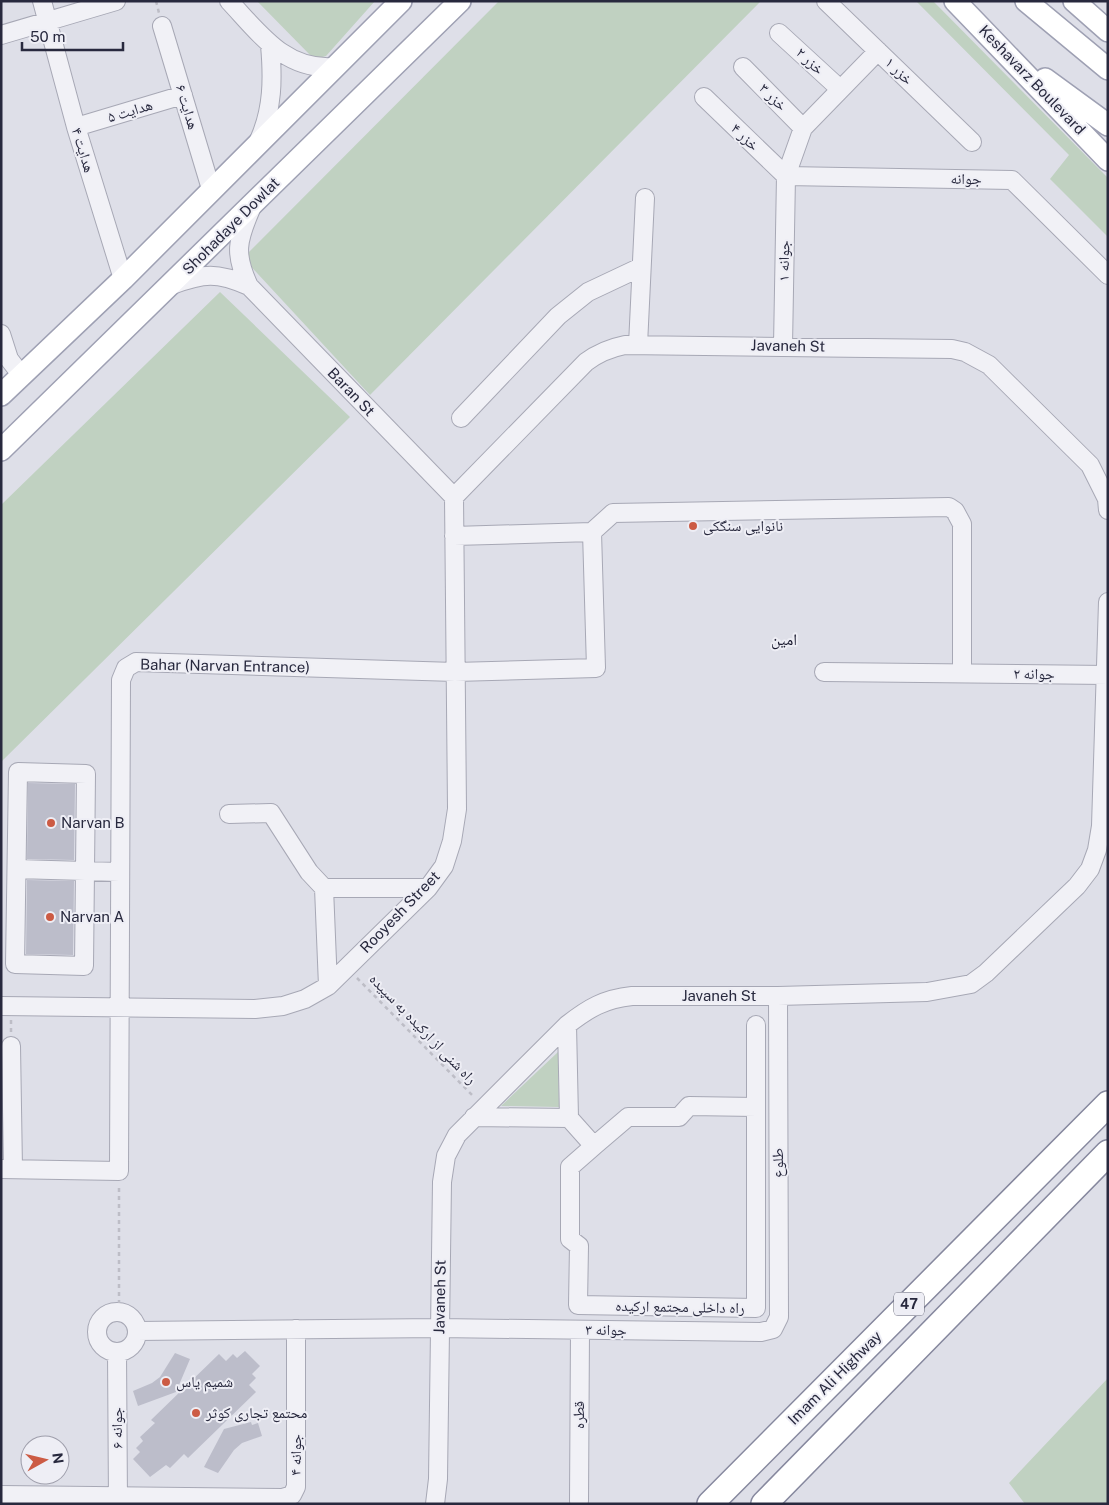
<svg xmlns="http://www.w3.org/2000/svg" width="1109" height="1505" font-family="'Public Sans','Noto Naskh Arabic',sans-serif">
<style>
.green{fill:#c0d1c1}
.building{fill:#bcbdca}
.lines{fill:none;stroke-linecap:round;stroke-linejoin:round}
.minor-casing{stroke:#a7a8b5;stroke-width:20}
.major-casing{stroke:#9ea0b3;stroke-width:24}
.highway-casing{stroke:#86889e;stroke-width:28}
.path{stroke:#bdbdc6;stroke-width:2.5;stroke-dasharray:4 4;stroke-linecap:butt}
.minor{stroke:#f1f1f6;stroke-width:18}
.major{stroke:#fff;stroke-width:21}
.highway{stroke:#fff;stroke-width:25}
.poi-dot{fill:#cc5b44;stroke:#eeeef5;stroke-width:2}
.labels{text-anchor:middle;stroke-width:4;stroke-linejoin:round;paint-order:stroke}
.shield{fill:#eeeef5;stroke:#636475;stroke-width:1}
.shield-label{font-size:14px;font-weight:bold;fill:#28293e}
.street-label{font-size:15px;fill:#28293e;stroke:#eeeef5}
.poi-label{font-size:15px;fill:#28293e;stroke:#eeeef5;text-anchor:start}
.neighbourhood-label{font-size:16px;fill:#1a1a2f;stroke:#eeeef5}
</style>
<rect width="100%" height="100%" fill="#dedfe8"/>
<!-- green -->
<path class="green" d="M257,1H375L326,56L319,58L312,57Z
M499,1H761L370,395L243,258Z
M916,1H933L1108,178V237L1050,179L1069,155Z
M220,292L350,417L1,762V505Z
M558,1052L559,1107L501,1106Z
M1108,1378V1504H1025L1009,1483Z"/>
<!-- building -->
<path class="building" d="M28,783L75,784L74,860L27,859Z
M27,880L74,881L73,955L26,954Z
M245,1351L260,1366L252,1374L256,1378L249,1385L256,1392L188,1458L184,1454L170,1468L166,1465L150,1477L133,1459L140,1452L136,1448L143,1441L140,1437L155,1423L151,1420L219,1354L226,1361L233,1354L237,1358Z
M175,1353L190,1359L176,1392L138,1406L133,1391L152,1383L160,1377Z
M251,1422L252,1425L258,1423L262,1436L242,1443L234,1450L218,1473L204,1467L224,1429Z"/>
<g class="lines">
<defs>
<path id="minor" d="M42,1L76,127L123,279
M229,1C260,34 285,70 333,67
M826,1L972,142
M162,26L211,189
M779,33L840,89
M1,35L116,1
M743,67L803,128
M704,97L786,176
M76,127L183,95
M259,140C273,109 273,78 270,45
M786,176L1012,180L1108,275
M172,285C204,273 217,272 249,286L454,497
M249,286C234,254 237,241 251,209
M1,334L9,359L22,376
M638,345L645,198
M783,346L786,176L803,128L878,51
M461,418L558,316L588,292L641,267
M454,497L586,362C598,353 610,348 625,345L952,349L965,352L989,365L1090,465L1107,499L1108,510
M454,536L592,532L613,513L949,507L955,511L962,524V672
M824,672L1108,675
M18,772L86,774L84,966L15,964Z
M229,814L271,813L309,872L324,888L328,986
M17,869L119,872
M324,888H428
M1,1006L255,1009L283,1006L305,999L328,986L428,888L444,866L452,841L457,809L454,497
M756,1025V1107
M11,1046L13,1169
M474,1117L569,1118L567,1025
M569,1118L594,1146L570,1167V1239L579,1246L578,1305L756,1308V1107L689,1106L679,1117H628L594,1146
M1,1169L119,1171L121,680L126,668L136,662L455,672L596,668L592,532
M97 1332a20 20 0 1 1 40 0a20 20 0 1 1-40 0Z
M137,1331L439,1328L761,1332L773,1329L779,1317L778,996
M117,1352L118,1504
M1,1495L282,1498L292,1495L296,1487V1329
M579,1501L580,1330
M435,1504L438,1479L442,1182L446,1156L457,1135L567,1025C589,1008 604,999 632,996H778L927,992L971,984L986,973L1077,886L1090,869L1097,850L1101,826L1108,602"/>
<path id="major" d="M955,1L1108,160
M1026,1L1108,69
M1074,1L1108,31
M1045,79L1108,125
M1,395L123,279L401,1
M1,450L460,1"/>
<path id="highway" d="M710,1504L1108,1104
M764,1504L1108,1153"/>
</defs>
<!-- minor casing -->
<use href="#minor" class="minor-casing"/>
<!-- major casing -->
<use href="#major" class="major-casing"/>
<!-- highway casing -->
<use href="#highway" class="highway-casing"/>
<!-- path -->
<path class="path" d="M156,1L159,13
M357,978L474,1097
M11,1032V1020
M119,1312V1185"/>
<!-- minor -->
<use href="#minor" class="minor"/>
<!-- major -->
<use href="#major" class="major"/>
<!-- highway -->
<use href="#highway" class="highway"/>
</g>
<!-- markers -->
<g class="poi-dot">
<circle cx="693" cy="526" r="5"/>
<circle cx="51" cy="823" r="5"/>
<circle cx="50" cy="917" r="5"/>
<circle cx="166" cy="1382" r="5"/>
<circle cx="196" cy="1413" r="5"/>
</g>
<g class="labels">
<!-- shield labels -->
<rect class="shield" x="894" y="1292.5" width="30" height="23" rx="4"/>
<g class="shield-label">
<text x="909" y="1309">47</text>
</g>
<!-- street labels -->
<g class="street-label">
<text transform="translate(810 61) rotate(43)" y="5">خزر ۲</text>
<text transform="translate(899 71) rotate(44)" y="5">خزر ۱</text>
<text transform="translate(1032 80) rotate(46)" y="5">Keshavarz Boulevard</text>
<text transform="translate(773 97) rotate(45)" y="5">خزر ۳</text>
<text transform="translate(187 107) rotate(73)" y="5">هدایت ۶</text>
<text transform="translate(130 111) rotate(-17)" y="5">هدایت ۵</text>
<text transform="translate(745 137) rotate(44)" y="5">خزر ۴</text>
<text transform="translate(83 150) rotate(73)" y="5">هدایت ۴</text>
<text transform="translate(966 179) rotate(1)" y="5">جوانه</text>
<text transform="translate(231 226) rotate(-45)" y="5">Shohadaye Dowlat</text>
<text transform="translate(784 261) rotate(-89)" y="5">جوانه ۱</text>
<text transform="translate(788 346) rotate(1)" y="5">Javaneh St</text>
<text transform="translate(351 392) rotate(46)" y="5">Baran St</text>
<text transform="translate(225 666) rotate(1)" y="5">Bahar (Narvan Entrance)</text>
<text transform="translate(1034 674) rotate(1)" y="5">جوانه ۲</text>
<text transform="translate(400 912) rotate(-46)" y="5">Rooyesh Street</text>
<text x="719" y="1001">Javaneh St</text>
<text transform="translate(423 1029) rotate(46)" y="5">راه شنی از ارکیده به سپیده</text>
<text transform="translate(778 1163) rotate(-90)" y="5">طلوع</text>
<text transform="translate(440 1297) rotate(-89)" y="5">Javaneh St</text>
<text transform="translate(680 1307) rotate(1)" y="5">راه داخلی مجتمع ارکیده</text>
<text transform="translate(606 1330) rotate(1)" y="5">جوانه ۳</text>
<text transform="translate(835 1378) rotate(-45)" y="5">Imam Ali Highway</text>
<text transform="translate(579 1415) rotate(-90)" y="5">قطره</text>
<text transform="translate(117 1428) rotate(-90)" y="5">جوانه ۶</text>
<text transform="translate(296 1455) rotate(-90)" y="5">جوانه ۴</text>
</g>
<!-- poi labels -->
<g class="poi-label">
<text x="703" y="531">نانوایی سنگکی</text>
<text x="61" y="828">Narvan B</text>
<text x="60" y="922">Narvan A</text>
<text x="176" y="1387">شمیم یاس</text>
<text x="206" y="1418">محتمع تجاری کوثر</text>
</g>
<!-- neighbourhood labels -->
<g class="neighbourhood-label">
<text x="784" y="645">امین</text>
</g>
</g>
<!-- border -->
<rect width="1109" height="1505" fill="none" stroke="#28293e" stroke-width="5"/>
<!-- north arrow -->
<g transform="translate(45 1460) rotate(82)"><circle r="24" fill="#eeeef5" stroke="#9f9fac"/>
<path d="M0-4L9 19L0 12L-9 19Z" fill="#cc5b44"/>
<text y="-8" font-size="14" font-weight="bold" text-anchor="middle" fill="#28293e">N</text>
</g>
<!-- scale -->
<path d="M22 42v8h101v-8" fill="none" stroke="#28293e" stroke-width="2.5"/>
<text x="30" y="42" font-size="15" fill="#28293e" stroke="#eeeef5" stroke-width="4" paint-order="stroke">50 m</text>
</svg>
